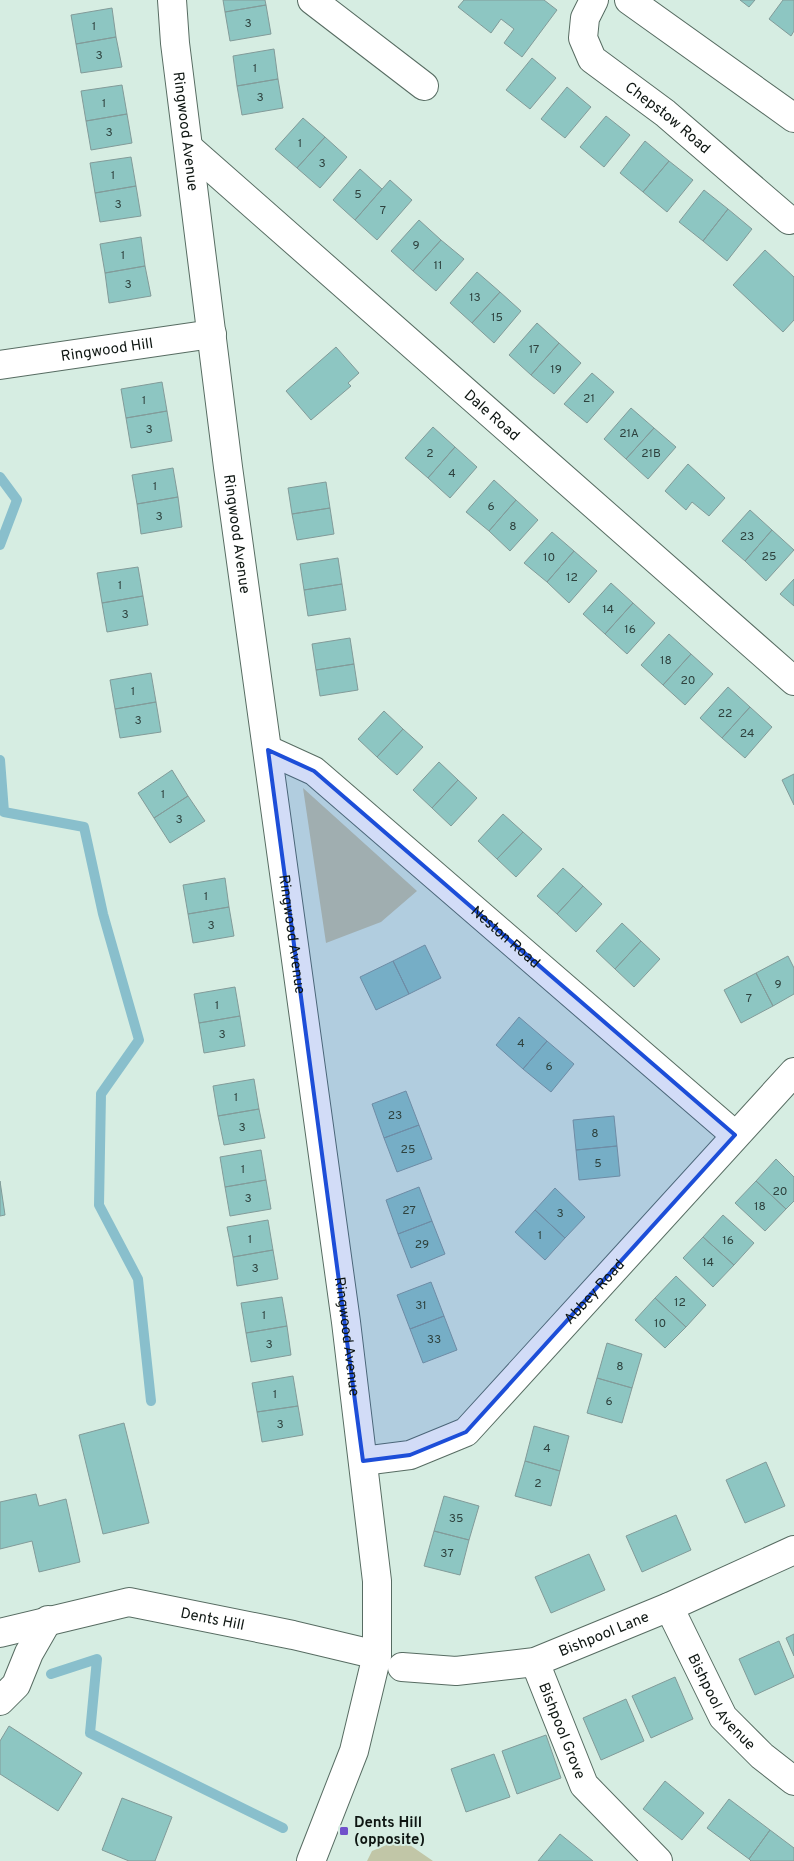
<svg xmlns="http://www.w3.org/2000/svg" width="794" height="1861" font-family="Overpass,sans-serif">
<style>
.green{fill:#c1c6a7}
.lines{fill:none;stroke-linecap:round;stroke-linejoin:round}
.stream{stroke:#89bfcc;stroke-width:10}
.building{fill:#8dc6c2;stroke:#829b99}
.minor-casing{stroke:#576c62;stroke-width:30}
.major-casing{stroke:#576c62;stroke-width:30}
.minor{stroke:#fff;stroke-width:28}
.major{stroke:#fff;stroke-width:28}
.marked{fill:#1d4ed8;fill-opacity:0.2;stroke:#1d4ed8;stroke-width:4;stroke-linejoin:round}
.poi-dot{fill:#7051cb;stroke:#d6ede2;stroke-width:2}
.labels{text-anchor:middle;stroke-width:4;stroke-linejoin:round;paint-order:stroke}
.number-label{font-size:12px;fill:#2e423e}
.street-label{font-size:15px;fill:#0e1612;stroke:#d6ede2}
.poi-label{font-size:15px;font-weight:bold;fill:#0e1612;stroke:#d6ede2;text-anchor:start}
</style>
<rect width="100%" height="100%" fill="#d6ede2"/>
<!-- green -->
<path class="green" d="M303,788L417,891L381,922L326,943Z
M401,1839L433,1861H367L372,1851Z"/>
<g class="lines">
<!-- stream -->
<path class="stream" d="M0,477L17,500L0,545
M0,760L4,812L84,827L103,914L139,1040L101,1094L99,1205L138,1279L151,1401
M51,1674L97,1659L90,1733L283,1828"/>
</g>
<!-- building -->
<path class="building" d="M223,0H265L266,5L225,12Z
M464,0H544L557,10L522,57L504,43L514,29L501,19L491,33L458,7Z
M740,0H755L749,7Z
M783,0H794V31L791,36L769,19Z
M266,5L271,34L230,41L225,12Z
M112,8L116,37L76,44L71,15Z
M116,37L122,67L81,73L76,44Z
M274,49L278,79L237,86L233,56Z
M532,58L556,78L530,109L506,90Z
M278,79L283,108L242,115L237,86Z
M122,85L127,114L86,121L81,91Z
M567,87L591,107L565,138L541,119Z
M127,114L132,143L91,150L86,121Z
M606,116L630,135L604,167L580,147Z
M303,118L325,137L297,168L275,149Z
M325,137L347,157L320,188L297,168Z
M645,141L669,161L643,192L620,173Z
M131,157L136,186L95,193L90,163Z
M669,161L693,180L667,212L643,192Z
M360,169L382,189L355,220L333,200Z
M390,180L412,200L377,240L355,220Z
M136,186L141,216L100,222L95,193Z
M704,190L728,209L703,241L679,222Z
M728,209L752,229L727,261L703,241Z
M419,220L441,240L413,271L391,251Z
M141,237L145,266L105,273L100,244Z
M441,240L464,259L436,291L413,271Z
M765,250L794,277V320L783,332L733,285Z
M145,266L151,296L109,303L105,273Z
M477,272L500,292L472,323L450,303Z
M500,292L521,311L494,343L472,323Z
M537,323L559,343L531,375L509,355Z
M559,343L581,363L554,394L531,375Z
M336,347L359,373L348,383L351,386L311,420L286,391Z
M592,373L614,392L587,423L564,404Z
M162,382L167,411L126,418L121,389Z
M631,408L654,428L626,459L604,439Z
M167,411L172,441L131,448L126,418Z
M433,427L455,447L428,478L405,458Z
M654,428L676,447L648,479L626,459Z
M455,447L477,467L450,498L428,478Z
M688,464L725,498L709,516L692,502L686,510L665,491Z
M173,468L178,497L137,504L132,475Z
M494,480L516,500L489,531L466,512Z
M326,482L330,508L292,514L288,488Z
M178,497L182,527L141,534L137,504Z
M516,500L538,520L510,551L489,531Z
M330,508L334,534L297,540L292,514Z
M750,510L772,530L745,561L722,541Z
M772,530L794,550L766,581L745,561Z
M552,532L574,551L547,582L524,563Z
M574,551L597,571L569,603L547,582Z
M338,558L342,584L304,590L300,564Z
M138,567L143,596L102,603L97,573Z
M794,579V606L780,594Z
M611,583L633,603L605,634L583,614Z
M342,584L346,610L308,616L304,590Z
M143,596L148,625L107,632L102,603Z
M633,603L655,623L627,654L605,634Z
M669,634L691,654L663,685L641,665Z
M350,638L354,664L316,670L312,644Z
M691,654L713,674L685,705L663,685Z
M354,664L358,690L320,696L316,670Z
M151,673L156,702L115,709L110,680Z
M728,687L750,707L722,738L700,718Z
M156,702L161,732L120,738L115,709Z
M750,707L772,727L745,758L722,738Z
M384,711L403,729L377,757L358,739Z
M403,729L423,747L397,775L377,757Z
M439,762L458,780L432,808L413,790Z
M172,770L188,796L154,818L138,793Z
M794,774V805L782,780Z
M458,780L477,798L451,826L432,808Z
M188,796L205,821L170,843L154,818Z
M503,814L523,832L497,859L478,841Z
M523,832L542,849L516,877L497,859Z
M563,868L583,886L557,914L537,896Z
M225,878L229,907L188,914L183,885Z
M583,886L602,904L576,932L557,914Z
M229,907L234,936L193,943L188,914Z
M622,923L641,941L615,969L596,951Z
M641,941L660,959L634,987L615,969Z
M425,945L441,978L409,994L393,961Z
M788,956L794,968V994L773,1006L756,973Z
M393,961L409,994L376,1010L360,977Z
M756,973L773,1006L741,1023L724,990Z
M235,987L240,1016L199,1023L194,994Z
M240,1016L245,1046L204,1053L199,1023Z
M519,1017L547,1041L523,1069L496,1045Z
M547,1041L574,1064L551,1092L523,1069Z
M254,1079L259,1109L218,1116L213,1086Z
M406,1091L419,1125L384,1138L372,1104Z
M259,1109L265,1138L224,1145L218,1116Z
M614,1116L617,1146L576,1150L573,1120Z
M419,1125L432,1159L397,1172L384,1138Z
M617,1146L620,1176L579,1180L576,1150Z
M261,1150L266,1180L225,1187L220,1157Z
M776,1159L794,1177V1201L786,1209L756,1181Z
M266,1180L271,1209L230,1216L225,1187Z
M0,1181L5,1215L0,1216Z
M756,1181L786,1209L765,1231L735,1203Z
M419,1187L432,1221L398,1234L386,1200Z
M555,1188L585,1217L565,1238L535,1210Z
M535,1210L565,1238L545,1260L515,1232Z
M723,1215L754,1243L734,1265L703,1237Z
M268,1220L273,1250L233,1257L227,1227Z
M432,1221L445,1254L411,1268L398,1234Z
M703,1237L734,1265L713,1287L683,1258Z
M273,1250L278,1279L237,1286L233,1257Z
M676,1276L706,1305L686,1327L655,1298Z
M431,1282L444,1316L410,1329L397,1295Z
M282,1297L287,1326L246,1333L241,1303Z
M655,1298L686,1327L665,1348L635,1320Z
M444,1316L457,1350L423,1363L410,1329Z
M287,1326L291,1355L251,1362L246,1333Z
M607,1343L642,1354L632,1388L597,1378Z
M293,1376L298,1406L257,1412L252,1383Z
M597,1378L632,1388L622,1423L587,1413Z
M298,1406L303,1435L262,1442L257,1412Z
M124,1423L149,1523L103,1534L79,1435Z
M534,1426L569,1436L560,1471L525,1461Z
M525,1461L560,1471L551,1506L515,1496Z
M766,1462L785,1506L745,1523L726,1480Z
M36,1494L39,1506L66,1499L80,1562L39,1572L32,1541L0,1549V1502Z
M444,1496L479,1506L469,1540L434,1531Z
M676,1515L691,1550L642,1572L626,1536Z
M434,1531L469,1540L460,1575L424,1566Z
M589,1554L605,1590L551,1613L535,1577Z
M794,1634V1656L786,1638Z
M779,1641L794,1677L755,1695L739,1659Z
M675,1677L693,1719L651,1738L632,1696Z
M626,1699L644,1741L601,1760L583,1718Z
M9,1726L82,1773L58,1811L0,1774V1741Z
M546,1735L561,1778L517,1794L502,1751Z
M494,1754L510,1797L466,1812L451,1769Z
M665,1781L704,1813L682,1840L643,1809Z
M122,1798L172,1817L155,1861H129L102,1850Z
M729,1799L770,1830L749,1859L707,1828Z
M770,1830L794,1848V1861H751L749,1859Z
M560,1834L593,1861H538Z"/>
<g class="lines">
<defs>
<g id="minor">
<path id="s1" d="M172,0L175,43L228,467L346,1322L377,1581V1655L354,1751L311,1861"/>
<path d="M312,0L424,86"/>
<path id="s2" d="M594,0L585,18L583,38L592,59L665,113L789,220"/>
<path id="s3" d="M189,148L794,681"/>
<path id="s4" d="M0,365L212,334"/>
<path id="s5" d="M268,750L314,771L735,1135"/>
<path id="s6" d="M363,1461L410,1455L466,1432L794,1072"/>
<path id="s7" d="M669,1607L723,1717L762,1756L794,1781"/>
<path id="s8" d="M0,1633L129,1602L293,1635L377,1655"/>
<path id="s9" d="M535,1662L584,1785L658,1861"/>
<path id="s10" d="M402,1667L456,1671L535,1662L669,1607L794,1550"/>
<path d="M0,1701L16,1685L29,1653L48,1620"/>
</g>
<path id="major" d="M629,0L794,118"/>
</defs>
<!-- minor casing -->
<use href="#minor" class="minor-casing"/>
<!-- major casing -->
<use href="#major" class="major-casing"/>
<!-- minor -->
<use href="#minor" class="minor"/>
<!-- major -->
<use href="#major" class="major"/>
</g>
<!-- marked area -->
<path class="marked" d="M268,750L314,771L735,1135L466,1432L410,1455L363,1461Z"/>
<!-- markers -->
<rect class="poi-dot" x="339" y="1826" width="10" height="10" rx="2.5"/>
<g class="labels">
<!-- number labels -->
<g class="number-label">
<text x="248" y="27">3</text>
<text x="94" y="30">1</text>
<text x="99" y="59">3</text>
<text x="255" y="72">1</text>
<text x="260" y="101">3</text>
<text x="104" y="107">1</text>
<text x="109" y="136">3</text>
<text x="300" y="147">1</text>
<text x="322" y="167">3</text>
<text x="113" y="179">1</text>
<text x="358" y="198">5</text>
<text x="118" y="208">3</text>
<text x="383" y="214">7</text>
<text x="416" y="249">9</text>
<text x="123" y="259">1</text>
<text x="438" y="269">11</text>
<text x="128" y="288">3</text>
<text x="475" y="301">13</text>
<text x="497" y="321">15</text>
<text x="534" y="353">17</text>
<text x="556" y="373">19</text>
<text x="589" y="402">21</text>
<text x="144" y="404">1</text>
<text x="149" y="433">3</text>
<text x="629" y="437">21A</text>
<text x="430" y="457">2</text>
<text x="651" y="457">21B</text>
<text x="452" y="477">4</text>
<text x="155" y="490">1</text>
<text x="491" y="510">6</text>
<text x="159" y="520">3</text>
<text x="513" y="530">8</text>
<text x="747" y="540">23</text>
<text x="769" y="560">25</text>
<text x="549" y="561">10</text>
<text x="572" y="581">12</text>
<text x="120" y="589">1</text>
<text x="608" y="613">14</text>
<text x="125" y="618">3</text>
<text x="630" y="633">16</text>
<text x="666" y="664">18</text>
<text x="688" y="684">20</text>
<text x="133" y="695">1</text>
<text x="725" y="717">22</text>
<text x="138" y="724">3</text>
<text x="747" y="737">24</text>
<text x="163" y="798">1</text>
<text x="179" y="823">3</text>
<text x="206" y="900">1</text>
<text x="211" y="929">3</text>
<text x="778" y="988">9</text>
<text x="749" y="1002">7</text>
<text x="217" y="1009">1</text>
<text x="222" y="1038">3</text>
<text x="521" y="1047">4</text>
<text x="549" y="1070">6</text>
<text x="236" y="1101">1</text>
<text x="395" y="1119">23</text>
<text x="242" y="1131">3</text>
<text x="595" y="1137">8</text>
<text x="408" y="1153">25</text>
<text x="598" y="1167">5</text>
<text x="243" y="1173">1</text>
<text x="780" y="1195">20</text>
<text x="248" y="1202">3</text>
<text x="760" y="1210">18</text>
<text x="409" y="1214">27</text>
<text x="560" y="1217">3</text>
<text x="540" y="1239">1</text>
<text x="250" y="1243">1</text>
<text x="728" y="1244">16</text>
<text x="422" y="1248">29</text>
<text x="708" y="1266">14</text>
<text x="255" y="1272">3</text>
<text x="680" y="1306">12</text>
<text x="421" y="1309">31</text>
<text x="264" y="1319">1</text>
<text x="660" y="1327">10</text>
<text x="434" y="1343">33</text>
<text x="269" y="1348">3</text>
<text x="620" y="1370">8</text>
<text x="275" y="1398">1</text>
<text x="609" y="1405">6</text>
<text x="280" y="1428">3</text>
<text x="547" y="1452">4</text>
<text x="538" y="1487">2</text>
<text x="456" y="1522">35</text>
<text x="447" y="1557">37</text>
</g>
<!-- street labels -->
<g class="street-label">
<text dy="5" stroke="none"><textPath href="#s2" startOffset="159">Chepstow Road</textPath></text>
<text dy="5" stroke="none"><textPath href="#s1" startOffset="132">Ringwood Avenue</textPath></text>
<text dy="5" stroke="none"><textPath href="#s4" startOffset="108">Ringwood Hill</textPath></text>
<text dy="5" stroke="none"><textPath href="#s3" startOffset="404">Dale Road</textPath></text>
<text dy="5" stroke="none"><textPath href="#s1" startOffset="538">Ringwood Avenue</textPath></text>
<text dy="5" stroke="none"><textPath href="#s1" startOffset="942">Ringwood Avenue</textPath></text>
<text dy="5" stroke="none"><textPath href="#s5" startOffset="304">Neston Road</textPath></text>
<text dy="5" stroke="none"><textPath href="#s6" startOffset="298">Abbey Road</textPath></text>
<text dy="5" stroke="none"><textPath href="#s1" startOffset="1348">Ringwood Avenue</textPath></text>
<text dy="5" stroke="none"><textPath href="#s8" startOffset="218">Dents Hill</textPath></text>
<text dy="5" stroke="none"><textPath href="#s10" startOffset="208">Bishpool Lane</textPath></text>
<text dy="5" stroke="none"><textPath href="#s7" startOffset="109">Bishpool Avenue</textPath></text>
<text dy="5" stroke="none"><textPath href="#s9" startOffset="74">Bishpool Grove</textPath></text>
</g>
<!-- poi labels -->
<g class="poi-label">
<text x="354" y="1827">Dents Hill<tspan x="354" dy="17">(opposite)</tspan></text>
</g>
</g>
</svg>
